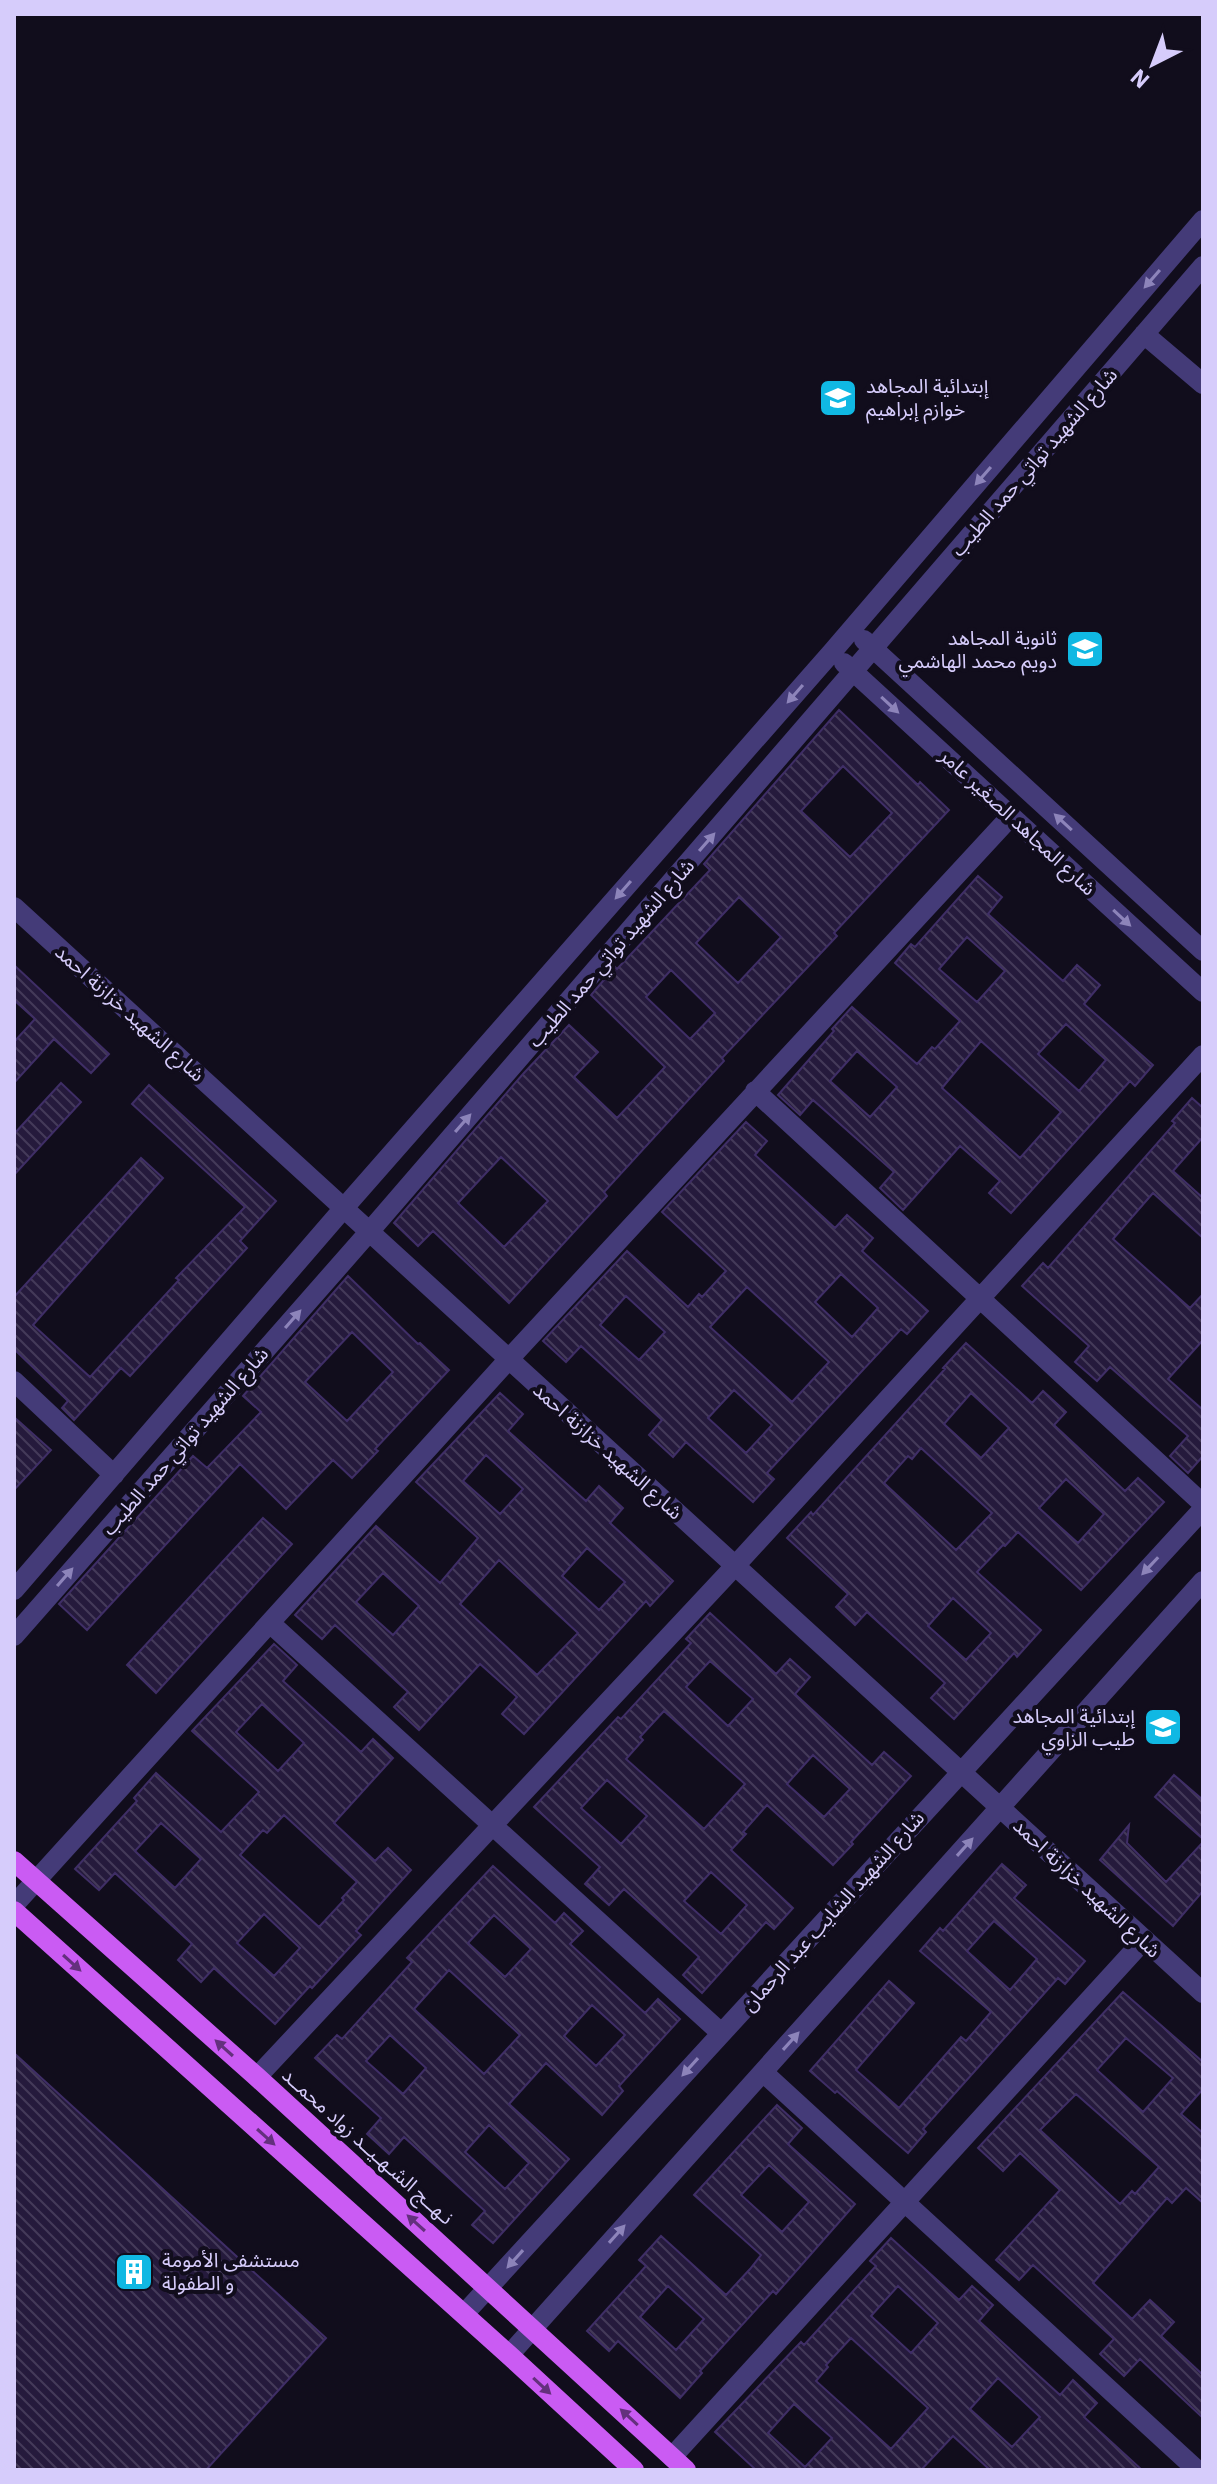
<svg xmlns="http://www.w3.org/2000/svg" width="1217" height="2484" font-family="'IBM Plex Sans','Noto Sans Arabic',sans-serif">
<style>
.building{fill:url(#building-back-hatch);stroke:#3f2e66;stroke-width:2;fill-rule:evenodd}
.lines{fill:none;stroke-linecap:round;stroke-linejoin:round}
.minor{stroke:#443b78;stroke-width:20}
.major{stroke:#ca5bf3;stroke-width:20}
.oneway{fill:#8d84ba}
.oneway2{fill:#64307d}
.labels{text-anchor:middle;stroke-width:8;stroke-linejoin:round;paint-order:stroke}
.poi-label{font-size:20px;fill:#d6ccfb;stroke:#110d1c;text-anchor:start}
.street-label{font-size:20px;fill:#d6ccfb;stroke:#110d1c}
</style>
<defs>
<pattern id="building-back-hatch" width="6" height="6" patternUnits="userSpaceOnUse" patternTransform="scale(2)"><rect width="6" height="6" fill="#251a3c"/><path d="M-1 5l2 2M0 0l6 6M5-1l2 2" fill="none" stroke="#443a59"/></pattern>
</defs>
<rect width="100%" height="100%" fill="#110d1c"/>
<!-- building -->
<path class="building" d="M839,710L918,785L920,782L949,810L834,933L837,936L722,1058L724,1061L604,1192L607,1196L509,1303L433,1231L418,1246L394,1223L523,1074L569,1025L598,1052L574,1077L617,1118L665,1067L591,995L615,967L617,969L710,870L704,864ZM843,766L892,813L850,857L801,811ZM739,897L781,937L738,983L696,943ZM671,970L715,1013L690,1039L646,997ZM501,1157L548,1201L504,1247L458,1203Z
M978,876L1002,897L988,914L1063,981L1077,965L1100,985L1084,1004L1153,1065L1135,1086L1130,1081L1011,1213L989,1193L1000,1181L960,1146L903,1210L880,1188L894,1172L813,1100L800,1115L778,1095L834,1031L832,1029L852,1007L917,1064L932,1047L935,1049L960,1021L895,963L911,944L915,947ZM967,937L1005,971L977,1002L939,969ZM1066,1024L1106,1060L1079,1091L1038,1054ZM981,1041L1061,1112L1020,1158L942,1088ZM857,1051L897,1087L870,1117L830,1081Z
M14,965L109,1054L91,1073L54,1039L14,1083V1042L35,1019L14,1000Z
M61,1083L81,1102L14,1175V1134Z
M149,1085L276,1201L240,1241L247,1248L130,1376L121,1368L74,1420L62,1408L68,1401L14,1349V1297L141,1158L163,1178L33,1325L90,1377L179,1280L176,1278L245,1207L132,1104Z
M1192,1098L1203,1108V1137L1173,1171L1203,1198V1238L1153,1193L1113,1239L1190,1308L1203,1294V1340L1168,1379L1203,1410V1456L1188,1473L1170,1456L1188,1436L1110,1367L1097,1381L1075,1362L1089,1346L1022,1286L1043,1263L1048,1268L1175,1123L1172,1121Z
M746,1122L767,1141L755,1155L835,1228L847,1215L873,1238L862,1251L928,1311L907,1334L901,1329L767,1473L774,1479L753,1502L686,1442L673,1457L649,1435L662,1420L581,1346L566,1362L543,1341L627,1251L688,1307L699,1294L702,1297L726,1271L662,1212ZM841,1274L878,1308L852,1337L815,1302ZM747,1287L829,1362L792,1402L710,1327ZM626,1296L665,1332L639,1360L600,1325ZM734,1390L772,1425L746,1453L708,1418Z
M348,1276L418,1344L420,1343L449,1370L375,1449L378,1451L352,1478L333,1460L286,1509L240,1464L87,1630L59,1604L193,1456L207,1468L261,1412L243,1396ZM352,1332L393,1372L347,1421L305,1382Z
M966,1343L1032,1403L1043,1391L1066,1412L1054,1425L1125,1491L1138,1478L1164,1502L1081,1590L1018,1532L1005,1546L1003,1545L977,1572L1041,1630L1017,1657L1014,1653L954,1719L931,1698L945,1683L867,1612L855,1625L836,1607L848,1594L787,1538L811,1512L813,1515L945,1369L943,1368ZM971,1393L1009,1428L981,1458L944,1424ZM921,1448L992,1513L956,1550L884,1483L908,1456L912,1459ZM1066,1479L1104,1514L1078,1543L1039,1508ZM953,1598L991,1633L966,1660L928,1626Z
M500,1393L523,1414L508,1431L586,1501L599,1486L623,1508L610,1523L673,1581L650,1606L646,1601L524,1734L502,1714L517,1697L480,1664L419,1730L394,1707L408,1692L335,1625L322,1639L295,1615L376,1526L440,1583L478,1538L416,1482ZM486,1455L523,1489L500,1514L463,1481ZM587,1548L625,1582L599,1610L562,1576ZM499,1560L578,1633L537,1675L460,1604ZM383,1573L419,1606L393,1635L356,1602Z
M14,1417L51,1450L14,1490Z
M263,1518L292,1544L156,1693L127,1665Z
M710,1613L776,1674L790,1659L810,1677L795,1694L872,1765L884,1752L911,1776L851,1842L853,1844L833,1865L767,1805L743,1832L746,1834L731,1850L793,1908L774,1929L766,1922L702,1993L683,1975L699,1957L624,1889L609,1905L585,1884L600,1867L534,1807L618,1717L621,1719L691,1643L686,1639ZM710,1661L753,1699L728,1726L686,1687ZM664,1711L745,1784L704,1829L626,1759L643,1740L640,1737ZM813,1755L850,1789L824,1817L787,1784ZM607,1780L647,1816L621,1844L581,1808ZM711,1872L747,1905L721,1934L684,1901Z
M274,1644L297,1665L283,1681L361,1752L373,1739L393,1758L334,1823L375,1861L388,1848L411,1870L356,1931L361,1935L312,1988L310,1986L275,2024L214,1968L201,1982L178,1960L192,1944L115,1873L99,1890L75,1869L137,1801L134,1798L156,1773L221,1832L259,1792L192,1731ZM262,1704L304,1743L278,1771L236,1732ZM284,1815L357,1882L342,1898L344,1900L319,1927L240,1855L263,1830L267,1833ZM161,1823L201,1859L175,1888L135,1851ZM264,1914L300,1948L274,1976L237,1943Z
M1174,1775L1203,1800V1839L1155,1797Z
M1129,1825L1127,1843L1166,1882L1203,1842V1891L1173,1926L1100,1860Z
M1002,1864L1026,1885L1014,1898L1085,1961L1065,1984L1058,1978L923,2129L926,2132L908,2153L837,2091L835,2093L810,2071L889,1981L914,2003L856,2070L899,2108L961,2037L966,2041L991,2012L920,1951L940,1928L943,1931ZM994,1921L1037,1959L1010,1990L967,1951Z
M493,1866L555,1923L564,1913L583,1931L570,1944L645,2013L658,1999L680,2019L619,2086L623,2091L602,2115L546,2063L509,2104L569,2159L493,2243L472,2225L485,2211L404,2137L389,2154L367,2134L381,2118L315,2058L337,2035L342,2039L412,1962L407,1958ZM494,1915L531,1949L505,1977L468,1943ZM449,1970L520,2035L484,2074L414,2009ZM592,2005L625,2035L596,2066L564,2036ZM390,2035L426,2068L403,2094L366,2061ZM489,2125L529,2163L505,2189L465,2152Z
M1123,1992L1203,2062V2089L1181,2114L1203,2133V2203L1186,2188L1172,2203L1167,2198L1093,2283L1132,2319L1150,2300L1174,2322L1161,2336L1203,2375V2418L1140,2359L1124,2376L1100,2354L1114,2339L1033,2265L1019,2280L996,2260L1060,2190L1020,2153L1003,2171L978,2148ZM1126,2038L1173,2078L1143,2112L1097,2070ZM1076,2094L1159,2167L1135,2194L1132,2191L1120,2204L1040,2130Z
M14,2053L326,2338L206,2470H14Z
M777,2105L802,2128L788,2144L855,2204L776,2294L773,2291L700,2371L702,2373L680,2398L618,2341L609,2351L587,2331L646,2266L639,2260L661,2236L726,2295L750,2269L761,2255L694,2195ZM769,2165L809,2202L782,2232L741,2195ZM668,2286L704,2319L676,2350L640,2317Z
M891,2238L959,2300L972,2286L993,2305L979,2321L1060,2395L1073,2380L1097,2403L1084,2417L1142,2470H990L953,2436L921,2470H756L715,2432L801,2342L804,2345L876,2266L870,2261ZM898,2286L938,2323L911,2353L871,2316ZM851,2338L928,2408L891,2449L816,2381L828,2367L826,2365ZM998,2378L1040,2417L1012,2447L970,2409ZM794,2404L832,2438L805,2467L768,2433Z"/>
<g class="lines">
<!-- minor -->
<path class="minor" d="M1144,334L1203,384
M864,640L1203,951
M844,663L1203,992
M14,907L1203,1993
M755,1091L1203,1504
M14,1381L114,1475
M14,1590L343,1209L832,652L1203,220
M270,1623L721,2033
M14,1636L369,1232L1203,266
M14,1905L508,1360L1011,816
M763,2072L1197,2470
M257,2077L734,1567L1203,1055
M464,2314L1203,1509
M509,2355L1203,1581
M672,2457L1143,1941"/>
<!-- major -->
<path class="major" d="M14,1861L257,2077L686,2470
M14,1911L509,2355L634,2470"/>
</g>
<!-- one-way arrows -->
<defs><path id="oneway-solid" d="M-6-.8H1V-3.2L6.5 0L1 3.2V.8H-6Z" transform="scale(2)"/></defs>
<g class="oneway">
<use href="#oneway-solid" transform="translate(1152 279) rotate(131)"/>
<use href="#oneway-solid" transform="translate(983 476) rotate(131)"/>
<use href="#oneway-solid" transform="translate(795 694) rotate(131)"/>
<use href="#oneway-solid" transform="translate(890 705) rotate(43)"/>
<use href="#oneway-solid" transform="translate(1063 822) rotate(-137)"/>
<use href="#oneway-solid" transform="translate(707 842) rotate(-49)"/>
<use href="#oneway-solid" transform="translate(623 890) rotate(131)"/>
<use href="#oneway-solid" transform="translate(1122 918) rotate(43)"/>
<use href="#oneway-solid" transform="translate(463 1123) rotate(-49)"/>
<use href="#oneway-solid" transform="translate(293 1319) rotate(-49)"/>
<use href="#oneway-solid" transform="translate(1150 1566) rotate(133)"/>
<use href="#oneway-solid" transform="translate(65 1577) rotate(-49)"/>
<use href="#oneway-solid" transform="translate(965 1847) rotate(-48)"/>
<use href="#oneway-solid" transform="translate(791 2041) rotate(-48)"/>
<use href="#oneway-solid" transform="translate(690 2067) rotate(132)"/>
<use href="#oneway-solid" transform="translate(617 2234) rotate(-48)"/>
<use href="#oneway-solid" transform="translate(515 2259) rotate(132)"/>
</g>
<g class="oneway2">
<use href="#oneway-solid" transform="translate(72 1963) rotate(42)"/>
<use href="#oneway-solid" transform="translate(224 2048) rotate(-138)"/>
<use href="#oneway-solid" transform="translate(266 2137) rotate(42)"/>
<use href="#oneway-solid" transform="translate(416 2223) rotate(-138)"/>
<use href="#oneway-solid" transform="translate(542 2386) rotate(43)"/>
<use href="#oneway-solid" transform="translate(629 2417) rotate(-137)"/>
</g>
<!-- icons -->
<defs>
<symbol id="school-square" viewBox="-11 -11 22 22"><rect x="-9" y="-9" width="18" height="18" rx="4" fill="#10b8e3" stroke="#110d1c"/><path d="M0-5L7-2L0 1L-7-2ZM-4 1L0 2.5L4 1V4Q0 6-4 4Z" fill="#fff"/></symbol>
<symbol id="building-square" viewBox="-11 -11 22 22"><rect x="-9" y="-9" width="18" height="18" rx="4" fill="#10b8e3" stroke="#110d1c"/><path d="M-4-6H4V6H1V3H-1V6H-4ZM-2.5-4.3h1.7v1.8h-1.7ZM.8-4.3h1.7v1.8H.8ZM-2.5-1h1.7V.8h-1.7ZM.8-1h1.7V.8H.8Z" fill="#fff"/></symbol>
</defs>
<g fill-rule="evenodd">
<use href="#school-square" x="816" y="376" width="44" height="44"/>
<use href="#school-square" x="1063" y="627" width="44" height="44"/>
<use href="#school-square" x="1141" y="1705" width="44" height="44"/>
<use href="#building-square" x="112" y="2250" width="44" height="44"/>
</g>
<g class="labels">
<!-- poi labels -->
<g class="poi-label">
<text x="866" y="393">إبتدائية المجاهد<tspan x="866" dy="23">خوازم إبراهيم</tspan></text>
<text x="1057" y="645" text-anchor="end">ثانوية المجاهد<tspan x="1057" dy="23">دويم محمد الهاشمي</tspan></text>
<text x="1135" y="1723" text-anchor="end">إبتدائية المجاهد<tspan x="1135" dy="23">طيب الزاوي</tspan></text>
<text x="162" y="2267">مستشفى الأمومة<tspan x="162" dy="23">و الطفولة</tspan></text>
</g>
<!-- street labels -->
<g class="street-label">
<text transform="translate(1034 462) rotate(-49)" y="7">شارع الشهيد تواتي حمد الطيب</text>
<text transform="translate(1018 822) rotate(43)" y="7">شارع المجاهد الصغير عامر</text>
<text transform="translate(611 953) rotate(-49)" y="7">شارع الشهيد تواتي حمد الطيب</text>
<text transform="translate(130 1013) rotate(42)" y="7">شارع الشهيد خزازنة احمد</text>
<text transform="translate(185 1441) rotate(-49)" y="7">شارع الشهيد تواتي حمد الطيب</text>
<text transform="translate(608 1451) rotate(42)" y="7">شارع الشهيد خزازنة احمد</text>
<text transform="translate(1087 1888) rotate(43)" y="7">شارع الشهيد خزازنة احمد</text>
<text transform="translate(833 1911) rotate(-48)" y="7">شارع الشهيد الشايب عبد الرحمان</text>
<text transform="translate(368 2146) rotate(42)" y="7">نـهــج الشـهـيــد زواد محمــد</text>
</g>
</g>
<!-- border -->
<rect width="1217" height="2484" fill="none" stroke="#d6ccfb" stroke-width="32"/>
<!-- north arrow -->
<g transform="translate(1153 64) rotate(222)" stroke="#110d1c" stroke-width="6" paint-order="stroke">
<path d="M0-6L14 30L0 20L-14 30Z" fill="#d6ccfb"/>
<text y="-12" font-size="22" font-weight="bold" text-anchor="middle" fill="#d6ccfb">N</text>
</g>
</svg>
